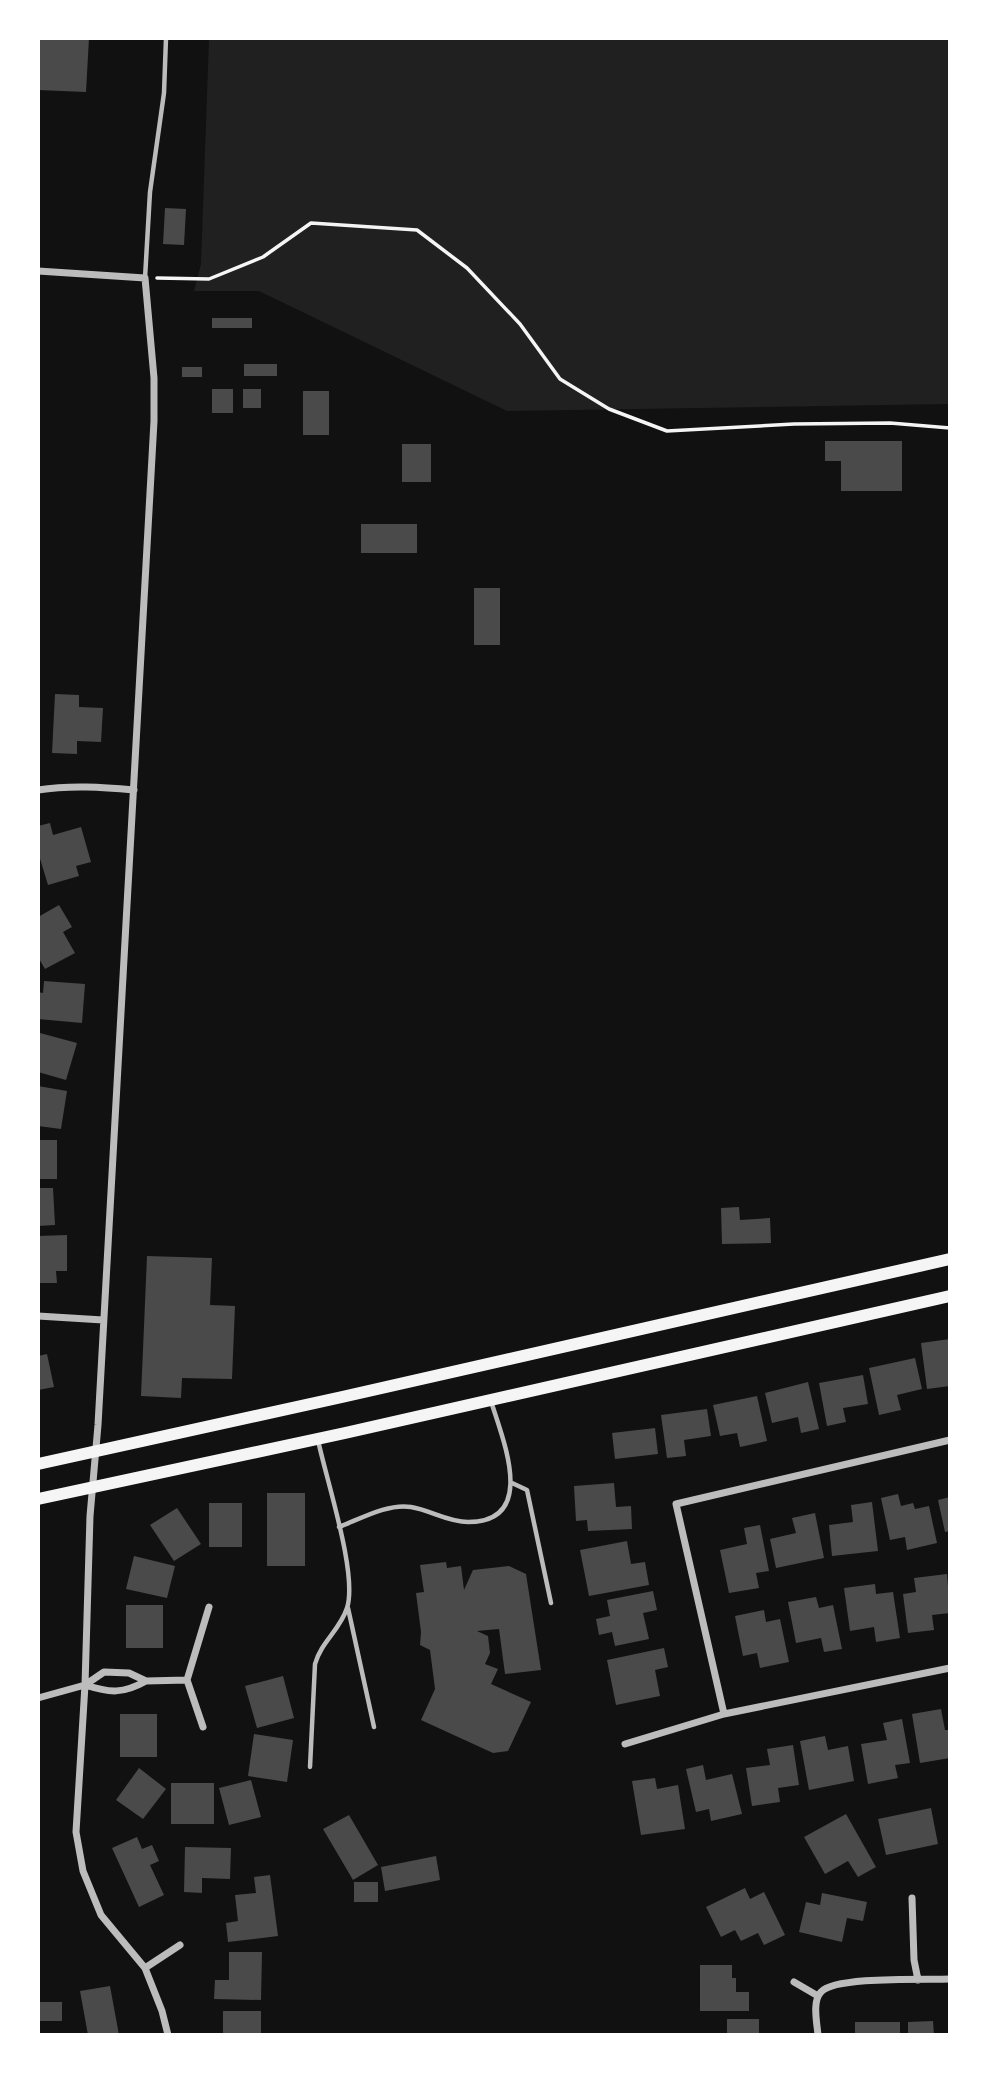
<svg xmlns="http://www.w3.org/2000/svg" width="988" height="2073" font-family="Mulish,sans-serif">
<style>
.green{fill:#202020}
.building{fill:#4a4a4a}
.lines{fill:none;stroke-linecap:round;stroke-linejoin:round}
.path{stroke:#f5f5f5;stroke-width:3.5}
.service{stroke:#bcbcbc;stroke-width:4.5}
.minor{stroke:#bcbcbc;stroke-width:7}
.secondary{stroke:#f5f5f5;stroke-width:12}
</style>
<rect width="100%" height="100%" fill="#111"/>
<!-- green -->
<path class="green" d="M209,39H949V404L507,411L259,291H194L201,264Z"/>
<!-- building -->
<path class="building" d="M38,38H89L86,92L38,90Z
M165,208L186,209L184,245L163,244Z
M212,318H252V328H212Z
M244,364H277V376H244Z
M182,367H202V377H182Z
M212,389H233V413H212Z
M243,389H261V408H243Z
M303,391H329V435H303Z
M825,441H902V491H841V461H825Z
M402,444H431V482H402Z
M361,524H417V553H361Z
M474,588H500V645H474Z
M55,694L79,695V707L103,708L101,742L77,741V754L52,753Z
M50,823L53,835L81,827L91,862L76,866L79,876L48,885L38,852V826Z
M59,905L72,927L63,932L75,953L45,969L38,957V917Z
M44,981L85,984L82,1023L38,1019V992L43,993Z
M40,1033L77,1043L66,1080L38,1072Z
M38,1086L67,1091L61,1129L38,1126Z
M38,1140H57V1179H38Z
M38,1188H53L55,1225L38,1226Z
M739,1207L740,1220L770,1218L771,1243L722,1244L721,1208Z
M67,1235V1271H56L57,1283H38V1236Z
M147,1256L212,1258L210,1305L235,1306L232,1379L182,1378L181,1398L141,1396Z
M950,1339V1386L927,1389L921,1343Z
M47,1354L54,1387L38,1390V1356Z
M915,1358L922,1389L897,1395L901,1410L879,1415L869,1368Z
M863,1375L868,1404L843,1408L846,1422L827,1426L819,1383Z
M808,1382L819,1429L801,1433L798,1417L772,1423L765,1393Z
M757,1396L767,1441L740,1447L737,1433L720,1436L713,1405Z
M707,1409L711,1436L684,1440L686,1456L667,1458L661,1415Z
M655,1428L658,1454L615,1459L612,1433Z
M614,1483L616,1507L631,1506L632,1529L588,1531L587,1520L576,1521L574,1486Z
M267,1493H305V1566H267Z
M898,1494L901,1506L913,1503L915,1509L929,1506L937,1543L907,1550L905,1537L890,1540L881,1498Z
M950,1497V1531L945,1532L938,1500Z
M872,1502L878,1551L832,1556L829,1525L853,1522L851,1505Z
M209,1503H242V1547H209Z
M177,1508L201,1544L174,1561L150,1525Z
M815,1513L824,1558L776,1568L770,1539L796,1533L792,1518Z
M760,1525L769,1571L756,1573L759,1588L729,1593L720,1550L747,1544L744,1528Z
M627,1541L631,1564L645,1562L649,1585L589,1596L580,1550Z
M134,1556L175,1566L167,1598L126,1589Z
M446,1562L447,1568L461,1566L464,1590L473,1570L509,1566L526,1574L541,1670L505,1674L499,1629L477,1631L488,1636L490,1653L485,1664L498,1669L491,1684L531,1702L508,1751L493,1753L421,1720L435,1689L430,1650L420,1645L421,1632L416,1593L424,1592L420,1565Z
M947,1574L950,1613L932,1615L934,1630L908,1633L903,1594L916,1592L914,1578Z
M875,1584L876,1594L893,1592L900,1638L876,1642L874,1627L850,1631L844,1588Z
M653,1591L657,1610L643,1613L649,1639L615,1646L612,1632L599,1635L596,1619L610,1616L607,1600Z
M816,1597L819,1608L833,1605L842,1649L824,1652L821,1638L796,1643L788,1602Z
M126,1605H163V1648H126Z
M764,1610L766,1622L780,1619L789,1662L760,1668L757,1653L743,1656L735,1616Z
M664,1648L668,1667L655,1670L660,1696L616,1705L607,1660Z
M283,1676L294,1718L257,1728L245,1686Z
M941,1709L945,1730H950V1758L920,1763L912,1714Z
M120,1714H157V1757H120Z
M902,1719L910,1763L895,1765L898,1778L868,1784L861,1744L887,1740L883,1723Z
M254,1734L293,1740L287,1782L248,1776Z
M825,1736L828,1750L848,1746L854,1781L809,1790L800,1741Z
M793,1745L799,1785L778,1788L780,1802L752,1806L746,1768L770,1765L767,1749Z
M703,1765L706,1780L732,1774L742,1814L711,1821L709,1809L696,1812L686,1769Z
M139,1768L166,1789L143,1819L116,1800Z
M655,1778L657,1789L678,1785L685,1829L641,1835L632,1781Z
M251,1780L261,1817L229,1825L219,1788Z
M171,1783H214V1824H171Z
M931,1808L938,1844L886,1855L878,1819Z
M846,1814L876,1867L858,1877L848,1861L825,1874L804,1837Z
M349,1815L378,1865L353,1880L323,1829Z
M137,1837L142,1849L152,1845L159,1861L150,1865L164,1895L139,1907L112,1848Z
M185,1847L231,1848L230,1879L202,1878V1893L184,1892Z
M436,1856L440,1880L385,1891L381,1867Z
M270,1875L278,1936L228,1942L226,1923L238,1921L235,1895L256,1893L254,1877Z
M354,1882H378V1902H354Z
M745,1888L750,1899L764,1892L785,1935L764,1945L758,1933L741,1941L735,1930L721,1937L706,1907Z
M822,1893L867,1902L863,1921L847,1918L842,1942L799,1932L806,1902L820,1905Z
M229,1952H262L261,2000L214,1999L215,1980H229Z
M700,1965H732V1978H736V1992H749V2011H700Z
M110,1986L119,2035H88L80,1991Z
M38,2002H62V2021H38Z
M223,2011H261V2035H223Z
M727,2019H759V2035H727Z
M933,2021L934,2035H908V2022Z
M855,2022H900V2035H855Z"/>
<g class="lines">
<!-- path -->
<path class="path" d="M157,278L209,279L263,257L311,223L417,230L467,268L520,324L560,379L609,409L667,431L794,424L890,423L950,428"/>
<!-- service -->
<path class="service" d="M145,278L150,192L164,93L166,38
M512,1483L527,1490L551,1603
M339,1527C360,1519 388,1503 411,1507C430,1510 448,1522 468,1522C539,1522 502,1438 491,1401
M348,1608L374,1727
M310,1767L315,1664C321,1642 340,1630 347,1608C358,1574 326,1479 318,1440"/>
<!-- minor -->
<path class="minor" d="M38,271L145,278L154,378V421L98,1425L90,1516L85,1685L76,1832L83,1871L101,1915L145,1968L162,2011L168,2035
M38,790C70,785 102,787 134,790
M38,1316L103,1320
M187,1680L209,1607
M146,1681L187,1680L203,1727
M38,1698L85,1685L104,1672L129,1673L146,1681C123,1694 110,1693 85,1685
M724,1714L676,1504L950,1440
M625,1744L724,1714L950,1668
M912,1898L914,1960L918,1980
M145,1968L180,1945
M794,1982L818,1996
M818,2035C817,2023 812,2001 821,1992C835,1976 925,1980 950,1979"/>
<!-- secondary -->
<path class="secondary" d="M38,1464L342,1397L950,1259
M38,1499L345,1433L950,1296"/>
</g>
<!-- border -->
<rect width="988" height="2073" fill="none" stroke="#ffffff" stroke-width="80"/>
</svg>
